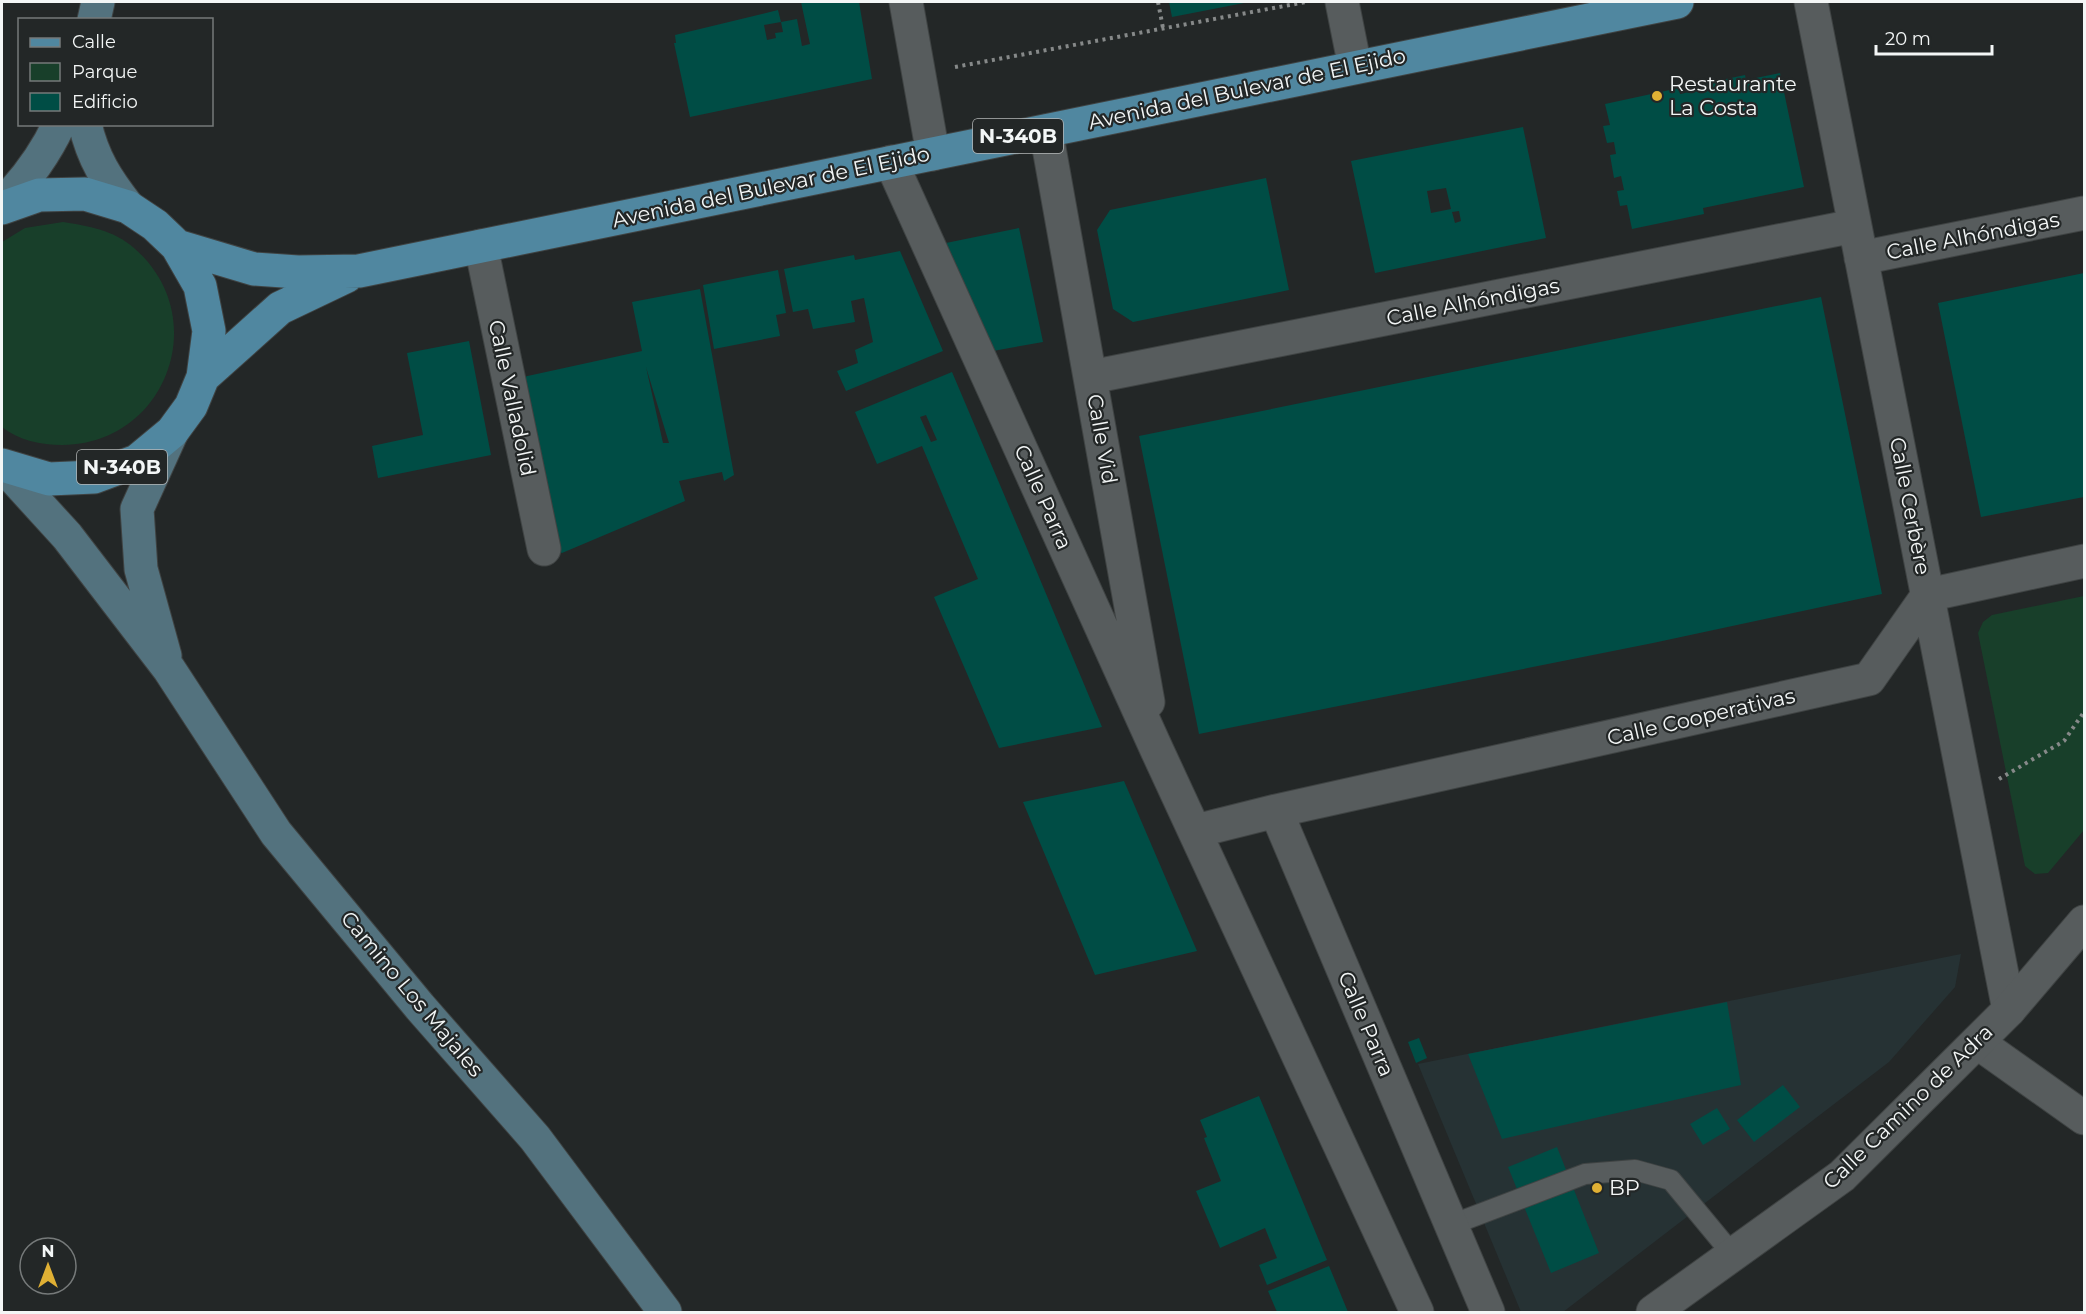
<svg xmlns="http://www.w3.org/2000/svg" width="2086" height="1314" font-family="Montserrat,sans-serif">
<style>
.built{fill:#263234}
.green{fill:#183f2a}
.building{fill:#004d45;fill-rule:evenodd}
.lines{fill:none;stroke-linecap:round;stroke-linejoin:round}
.service-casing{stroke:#3f4343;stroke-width:22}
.minor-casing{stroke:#3f4343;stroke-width:35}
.tertiary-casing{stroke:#3f4343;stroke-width:35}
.secondary-casing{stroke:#3f4343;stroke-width:35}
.primary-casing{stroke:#3f4343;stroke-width:35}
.path{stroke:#868989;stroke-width:4;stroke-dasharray:3 4.5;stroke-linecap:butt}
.service{stroke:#575c5d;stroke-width:20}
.minor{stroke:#575c5d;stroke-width:33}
.tertiary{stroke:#575c5d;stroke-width:33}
.secondary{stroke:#53727e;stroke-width:33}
.primary{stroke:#5087a0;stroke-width:33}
.poi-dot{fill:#e0b034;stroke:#232727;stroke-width:2}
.labels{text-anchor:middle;stroke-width:4.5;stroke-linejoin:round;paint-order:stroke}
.shield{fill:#232727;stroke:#b5b8b8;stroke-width:1.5}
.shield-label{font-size:20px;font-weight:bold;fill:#f3f6f6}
.poi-label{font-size:21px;fill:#f3f6f6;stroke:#232727;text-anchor:start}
.street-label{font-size:21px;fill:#f3f6f6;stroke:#232727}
</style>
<rect width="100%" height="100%" fill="#232727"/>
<!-- built -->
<path class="built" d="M1961,954L1955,987L1889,1062L1563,1312H1521L1418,1064Z"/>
<!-- green -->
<path class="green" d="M63,222C88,226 114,230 134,248C214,317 166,445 62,445C41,445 18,440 2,427V242L25,228Z
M2084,596V830L2048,873L2035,874L2025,866L1978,633L1983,622L1992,615Z"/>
<!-- building -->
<path class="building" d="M801,2H859L872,79L690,117L674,43H676L675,35L778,10L781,22L797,19L802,46L810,44ZM781,22L783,32L775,33L776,38L767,40L764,25Z
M1169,2H1244V3L1172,17Z
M1780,73L1804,187L1703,208L1704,214L1632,229L1627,205L1620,206L1617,191L1624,190L1621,176L1614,178L1610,155L1616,154L1614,142L1607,143L1603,126L1610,125L1605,104L1679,88L1680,94L1694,91L1693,86L1745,75L1746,80Z
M1523,127L1546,238L1375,273L1351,161ZM1446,188L1451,209L1431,213L1427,191ZM1459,211L1461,221L1455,223L1452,212Z
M1266,178L1289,290L1133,322L1113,309L1097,230L1110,210Z
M1019,228L1043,342L993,351L946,243Z
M900,251L943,351L846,391L837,371L858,363L855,350L873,342L864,298L851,301L855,322L813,329L808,309L793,312L784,269L854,255L855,260Z
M778,270L786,313L776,315L780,336L714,349L703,285Z
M2084,273V497L1981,517L1938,303Z
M700,289L734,475L724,481L722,472L679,481L685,501L562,553L554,551L523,377L642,351L632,302ZM646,367L669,443H663Z
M1821,297L1882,594L1653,643L1199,734L1139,436Z
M469,341L491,455L378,478L372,446L423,435L407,353Z
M952,372L1031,558L1102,727L999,748L934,597L978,579L922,446L877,464L855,412ZM926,415L937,440L931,442L920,417Z
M1124,781L1197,951L1095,975L1023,802Z
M1727,1002L1741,1085L1502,1139L1468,1054Z
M1419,1038L1427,1058L1416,1063L1408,1042Z
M1783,1085L1800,1107L1754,1142L1737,1120Z
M1259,1096L1327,1260L1267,1285L1259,1265L1277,1258L1265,1228L1220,1248L1196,1191L1221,1181L1204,1138L1207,1137L1200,1120Z
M1717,1108L1730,1129L1703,1145L1690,1124Z
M1557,1147L1599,1253L1551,1273L1508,1167Z
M1329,1266L1348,1312H1277L1268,1291Z"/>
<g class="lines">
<defs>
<path id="service" d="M1451,1225L1585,1174L1635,1170L1671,1180L1733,1255"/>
<path id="minor" d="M906,2L933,154
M1342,2L1355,67
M1811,2L2009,1010
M1046,131L1148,702
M891,162L1156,748L1417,1312
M481,246L544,549
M1861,258L2084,213
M1091,377L1854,226
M1276,811L1869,679L1928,595L2084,561
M1196,831L1276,811L1488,1312
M1977,1042L2084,1118"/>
<path id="tertiary" d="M1653,1312L1842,1176L2009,1010L2084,922"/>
<path id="secondary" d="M94,20L98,2
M85,124C93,159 107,180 128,207
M2,205C25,181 45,155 59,124
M4,467L67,536L169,669L276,833L420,1007L535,1138L665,1312
M165,656L141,569L137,509L172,432"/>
<path id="primary" d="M2,208L39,195L85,194L128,207L155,225L177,246L200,286L209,331L203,377L191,406L172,432L137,461L94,477L49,479L2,465
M177,246L254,269L298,272L359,271L1677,2
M203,377L280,308L347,276"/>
</defs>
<!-- service casing -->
<use href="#service" class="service-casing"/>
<!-- minor casing -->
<use href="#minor" class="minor-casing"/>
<!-- tertiary casing -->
<use href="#tertiary" class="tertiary-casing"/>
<!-- secondary casing -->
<use href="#secondary" class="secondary-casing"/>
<!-- primary casing -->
<use href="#primary" class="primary-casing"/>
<!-- path -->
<path class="path" d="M1158,2L1163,28
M955,67L1306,2
M1999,779L2064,741L2084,712"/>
<!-- service -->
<use href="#service" class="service"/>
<!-- minor -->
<use href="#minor" class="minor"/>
<!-- tertiary -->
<use href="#tertiary" class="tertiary"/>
<!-- secondary -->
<use href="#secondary" class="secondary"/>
<!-- primary -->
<use href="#primary" class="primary"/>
</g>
<!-- markers -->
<g class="poi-dot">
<circle cx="1657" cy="96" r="6"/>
<circle cx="1597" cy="1188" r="6"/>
</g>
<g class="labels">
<!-- shield labels -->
<g class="shield">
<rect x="973" y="119" width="90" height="34" rx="4.5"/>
<rect x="77" y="450" width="90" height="34" rx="4.5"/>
</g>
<g class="shield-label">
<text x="1018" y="143">N-340B</text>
<text x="122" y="474">N-340B</text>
</g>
<!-- poi labels -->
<g class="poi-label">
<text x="1669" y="91">Restaurante<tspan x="1669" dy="24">La Costa</tspan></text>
<text x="1609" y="1195">BP</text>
</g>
<!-- street labels -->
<g class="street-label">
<text transform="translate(1247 89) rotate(-12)" y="7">Avenida del Bulevar de El Ejido</text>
<text transform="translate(771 187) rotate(-12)" y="7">Avenida del Bulevar de El Ejido</text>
<text transform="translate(1973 236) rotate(-11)" y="7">Calle Alhóndigas</text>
<text transform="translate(1473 302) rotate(-11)" y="7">Calle Alhóndigas</text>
<text transform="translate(512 398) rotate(78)" y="7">Calle Valladolid</text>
<text transform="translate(1102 439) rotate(80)" y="7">Calle Vid</text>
<text transform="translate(1043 497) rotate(66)" y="7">Calle Parra</text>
<text transform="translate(1910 506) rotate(79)" y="7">Calle Cerbère</text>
<text transform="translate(1701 717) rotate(-13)" y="7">Calle Cooperativas</text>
<text transform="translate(412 994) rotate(50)" y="7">Camino Los Majales</text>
<text transform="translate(1366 1024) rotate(67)" y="7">Calle Parra</text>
<text transform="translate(1908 1107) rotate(-44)" y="7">Calle Camino de Adra</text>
</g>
</g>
<!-- border -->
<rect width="2086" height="1314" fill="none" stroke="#f3f6f6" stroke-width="6"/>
<!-- legend -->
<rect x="18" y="18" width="195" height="108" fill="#232727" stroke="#767a7a" stroke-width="1.5"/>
<rect x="30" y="38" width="30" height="9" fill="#5087a0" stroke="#767a7a" stroke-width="1.5"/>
<text x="72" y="48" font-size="18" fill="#f3f6f6">Calle</text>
<rect x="30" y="63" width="30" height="18" fill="#183f2a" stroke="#767a7a" stroke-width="1.5"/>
<text x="72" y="78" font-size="18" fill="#f3f6f6">Parque</text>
<rect x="30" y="93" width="30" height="18" fill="#004d45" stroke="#767a7a" stroke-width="1.5"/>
<text x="72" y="108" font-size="18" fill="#f3f6f6">Edificio</text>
<!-- north arrow -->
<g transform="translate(48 1266)"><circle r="28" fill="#232727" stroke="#767a7a" stroke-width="1.5"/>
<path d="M0-4.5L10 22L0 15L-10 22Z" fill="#e0b034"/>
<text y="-9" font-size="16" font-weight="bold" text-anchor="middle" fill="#f3f6f6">N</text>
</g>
<!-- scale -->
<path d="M1876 45v9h116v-9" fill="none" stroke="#f3f6f6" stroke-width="3"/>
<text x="1885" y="45" font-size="18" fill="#f3f6f6" stroke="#232727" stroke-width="4.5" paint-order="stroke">20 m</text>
</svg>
